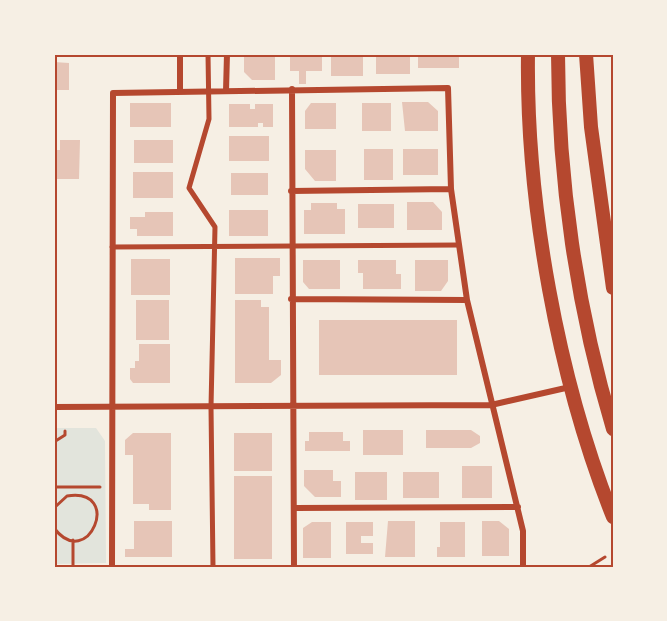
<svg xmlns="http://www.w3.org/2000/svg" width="667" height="621" font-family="Rubik,sans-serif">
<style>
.green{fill:#e2e4dc}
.building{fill:#e6c5b7}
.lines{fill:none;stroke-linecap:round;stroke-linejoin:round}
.path{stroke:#b5482f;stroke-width:3}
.pedestrian{stroke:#b5482f;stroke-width:5}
.minor{stroke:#b5482f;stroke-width:6}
.primary{stroke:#b5482f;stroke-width:14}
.trunk{stroke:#b5482f;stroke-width:14}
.neatline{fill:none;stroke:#b5482f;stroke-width:2}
</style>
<rect width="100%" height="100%" fill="#f6efe4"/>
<!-- green -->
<path class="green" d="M54,428H96L105,441L106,563L54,564Z"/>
<!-- building -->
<path class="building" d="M244,54H275V80H252L244,72Z
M290,54H322V71H306V84H299V71H290Z
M331,54H363V76H331Z
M376,54H410V74H376Z
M418,54H459V68H418Z
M54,62L69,63V90H54Z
M402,102H428L438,111V131H405Z
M130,103H171V127H130Z
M311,103H336V129H305V111Z
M362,103H391V131H362Z
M229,104H250V109H255V104H273V127H263V123H258V127H229Z
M229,136H269V161H229Z
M60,140H80L79,179H54V150H60Z
M134,140H173V163H134Z
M364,149H393V180H364Z
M403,149H438V175H403Z
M305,150H336V181H315L305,169Z
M133,172H173V198H133Z
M231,173H268V195H231Z
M407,202H433L442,212V230H407Z
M311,203H337V209H345V234H304V210H311Z
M358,204H394V228H358Z
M229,210H268V236H229Z
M145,212H173V236H137V229H130V217H145Z
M235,258H280V276H273V294H235Z
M131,259H170V295H131Z
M303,260H340V289H309L303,282Z
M358,260H396V274H401V289H363V273H358Z
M415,260H448V281L441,291H415Z
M136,300H169V340H136Z
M235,300H261V307H269V360H281V375L271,383H235Z
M319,320H457V375H319Z
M139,344H170V383H133L130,379V368H135V361H139Z
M363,430H403V455H363Z
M426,430H471L480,436V443L471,448H426Z
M309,432H343V441H350V451H305V441H309Z
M133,433H171V510H149V504H133V455H125V440Z
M234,433H272V471H234Z
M462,466H492V498H462Z
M304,470H333V481H341V497H315L304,486Z
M355,472H387V500H355Z
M403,472H439V498H403Z
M234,476H272V559H234Z
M134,521H172V557H125V549H134Z
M388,521H415V557H385Z
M482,521H499L509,529V556H482Z
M312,522H331V558H303V528Z
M346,522H373V536H361V543H373V554H346Z
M440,522H465V557H437V547H440Z"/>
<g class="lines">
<!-- path -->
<path class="path" d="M54,442L65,435V431
M54,487H100
M54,508L67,496C124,487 88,573 54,528
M73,567V540
M589,567L605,557"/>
<!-- pedestrian -->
<path class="pedestrian" d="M208,54L209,119L189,188L215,227L211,407L213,567
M112,247L459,245"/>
<!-- minor -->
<path class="minor" d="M292,89L294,567
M226,91L227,54
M180,92V54
M291,191L451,189
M291,299L467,300
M54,407L491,405L570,387
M295,508L518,507
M112,567L113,93L448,88L451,189L467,300L523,531V567"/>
<!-- primary -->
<path class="primary" d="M528,54C526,203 558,379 613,517"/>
<!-- trunk -->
<path class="trunk" d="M558,54C558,179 577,309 613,429
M586,54L591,127L613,288"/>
</g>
<!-- border -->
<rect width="667" height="621" fill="none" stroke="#f6efe4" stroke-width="111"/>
<rect x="56" y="56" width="556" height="510" class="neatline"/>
</svg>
